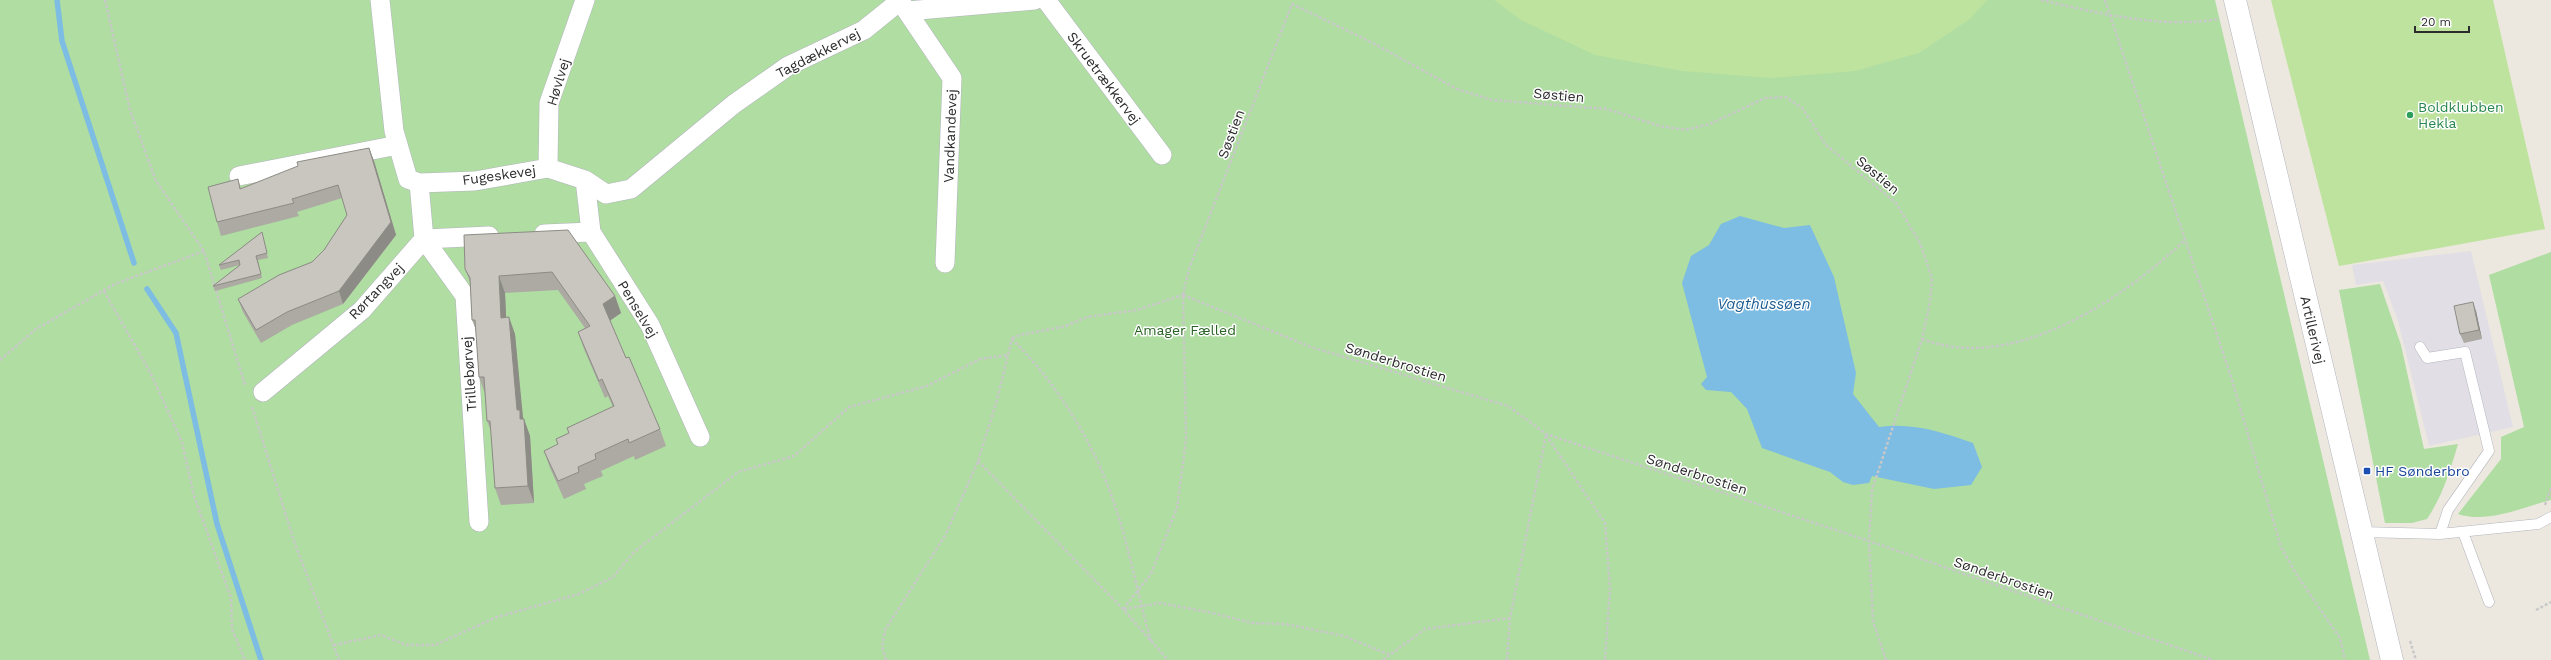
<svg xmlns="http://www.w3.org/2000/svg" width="2551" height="660" font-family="'Work Sans',sans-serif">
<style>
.industrial{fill:#e1dfe5}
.green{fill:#afdda2}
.pitch{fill:#bee39e}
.water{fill:#7dbce3}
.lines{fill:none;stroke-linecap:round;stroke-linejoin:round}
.stream{stroke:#7dbce3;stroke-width:5.5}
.service-casing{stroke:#b3b4be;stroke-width:11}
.minor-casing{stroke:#b3b4be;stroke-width:20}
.tertiary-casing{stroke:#b3b4be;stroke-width:23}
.path{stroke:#c8c8c8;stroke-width:2.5;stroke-dasharray:3 2;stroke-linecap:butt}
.service{stroke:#fff;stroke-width:10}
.minor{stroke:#fff;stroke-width:19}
.tertiary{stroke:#fff;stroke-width:22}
.wall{fill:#acaaa3}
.shaded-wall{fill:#8c8b85}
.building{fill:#c8c6be;stroke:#8c8b85}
.leisure-dot{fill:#2e9e5b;stroke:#fff;stroke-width:1.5}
.transit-dot{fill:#1a4fb4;stroke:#fff;stroke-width:1.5}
.labels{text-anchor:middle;stroke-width:3;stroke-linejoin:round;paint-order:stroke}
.street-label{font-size:14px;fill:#2c2c2c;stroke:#fff}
.leisure-label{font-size:14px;fill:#27864d;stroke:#fff;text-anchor:start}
.park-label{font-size:14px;fill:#286222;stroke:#fff}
.transit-label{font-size:14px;fill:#164399;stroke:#fff;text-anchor:start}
.water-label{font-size:15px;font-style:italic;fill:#1b5a90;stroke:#fff}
</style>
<rect width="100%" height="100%" fill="#ece8df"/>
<!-- industrial -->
<path class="industrial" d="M2471,251L2513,427L2429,446L2398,321L2383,281L2356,285L2352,265Z"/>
<!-- green -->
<path class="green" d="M0,0H2215L2370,660H0Z
M2551,252V500C2523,507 2487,524 2458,514L2501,459V437L2524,427L2489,275Z
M2380,284L2401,345L2424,449L2458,444C2450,471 2443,495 2427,519L2412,523H2385L2339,290Z"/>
<!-- pitch -->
<path class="pitch" d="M1494,0H1987L1970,19L1919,53L1855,71L1771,78L1682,71L1595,55L1521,20Z
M2271,0H2493L2545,229L2339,266Z"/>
<!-- water -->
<path class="water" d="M1740,216L1784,228L1810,225L1834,277L1856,373L1853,394L1879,427C1912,422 1942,432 1973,443L1982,467L1971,485L1934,489L1872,476L1869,483L1853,485L1843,482L1830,472L1762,448L1747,409L1731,392L1706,390L1701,384L1707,377L1682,283L1691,256L1709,245L1721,224Z"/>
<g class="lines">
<!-- stream -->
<path class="stream" d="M57,0L62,41L134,263
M147,289L176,333L217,524L261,660"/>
<defs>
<path id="service" d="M2420,347L2427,358L2465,352L2489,451L2448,510L2440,534
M2361,532L2440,534L2538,524L2551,517
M2463,532L2489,602"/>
<path id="minor" d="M380,0L394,131L408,179L419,183L475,181L548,168L585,180L606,194L631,189L734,104L788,66L864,30L901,0
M1046,0L1162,155
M900,1L952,78L945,263
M907,11L1035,0
M548,168L549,103L585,0
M239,176L398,145
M585,180L591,232L650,325L700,437
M544,234L591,232
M424,239L465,296L479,522
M424,239L489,236
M263,392L362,310L424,239L419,183"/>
<path id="tertiary" d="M2235,0L2392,660"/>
</defs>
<!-- service casing -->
<use href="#service" class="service-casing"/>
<!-- minor casing -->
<use href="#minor" class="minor-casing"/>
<!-- tertiary casing -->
<use href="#tertiary" class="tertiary-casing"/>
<!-- path -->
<path class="path" d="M105,0L130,110L156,181L204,251L245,385
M2041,0C2099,13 2159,29 2219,19
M2105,0L2232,380L2281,547L2298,577L2340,638L2345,660
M104,291L151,374L182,442L194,496L231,598L232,629L245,660
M1183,295L1311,347L1508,406L1546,434L1869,541L2213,660
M1012,338L1020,335L1066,326L1087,317L1137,310L1183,295
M1012,339C1058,385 1095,444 1115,506C1130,550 1138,597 1151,641
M1922,339C2013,374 2123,299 2186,239
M0,360L36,329L115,284L204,251
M252,407L295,544L339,660
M1546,435L1605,523L1610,589L1605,660
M978,461L1123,609L1168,660
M2545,505L2551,488
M1123,609L1151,574L1177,508L1186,440L1183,295L1189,269L1292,4L1369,41L1457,89L1492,100L1607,109L1660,126L1685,130L1710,124L1765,98L1786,97L1803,109L1826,145L1896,203L1920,243L1932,278L1930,302L1922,339L1872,490L1869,541L1873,621L1886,660
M1124,609L1160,603L1213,613L1252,623L1285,624L1344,636L1390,655
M2536,610L2551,602
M2410,641L2416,660
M334,645L381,635L406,645H435L497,617L579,594L613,577L634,552L738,472L794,456L849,407L927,386L980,359L1008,355
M886,660L882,646L885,630L946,534L978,461L997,400L1012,338
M1383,660L1425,629L1510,618
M1507,660L1510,618L1546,435"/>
<!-- service -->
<use href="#service" class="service"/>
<!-- minor -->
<use href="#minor" class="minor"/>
<!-- tertiary -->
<use href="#tertiary" class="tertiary"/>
</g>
<!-- wall -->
<path class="wall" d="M369,148L374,161L396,235L343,304L292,325L261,343L243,312L238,299L312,262L324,250L347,215L342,198L297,212L299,216L221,236L217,222L238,179L241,189Z
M262,232L268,258L258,260L262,278L215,291L213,286L240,265L221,270L219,265Z
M464,235L615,296L621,313L610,321L626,358L660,429L666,446L635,460L634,456L601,471L603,476L584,484L586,489L564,499L550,468L544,451L558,445L556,439L569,434L567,428L613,407L608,396L605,398L584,349L578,332L585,328L558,290L505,293L506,317L515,334L522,417L523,419H524L530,436L534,503L501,505L495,488L491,431L487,421L485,394L479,377L476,330L472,320L470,282L465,269Z
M2476,311L2482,339L2464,343L2460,334Z"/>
<!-- shaded-wall -->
<path class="shaded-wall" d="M369,148L374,161L396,235L343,304L339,291Z
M499,276L505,293L507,335L501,318Z
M615,296L621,313L609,321L603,304Z
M2473,302L2476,311L2482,339L2479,330Z
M509,317L515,334L523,417L524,421V419L530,436L534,503L528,486L517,410Z"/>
<!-- building -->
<path class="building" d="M369,148L391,222L339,291L287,312L256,330L238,299L279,275L312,262L324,250L347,215L338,185L292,199L294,203L217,222L208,187L238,179L240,189L298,166L297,162Z
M568,230L615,296L603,304L626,358L629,357L660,429L629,443L628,439L595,454L596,459L578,467L579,472L558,481L544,451L558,444L556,439L569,433L567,428L614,406L602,379L599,381L578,332L590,326L552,272L499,276L501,318L509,317L517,410H520V419H524L528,486L495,488L490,421H487L484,377H479L475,320H472L470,278L465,269L464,235Z
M262,232L267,253L256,256L261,274L213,286L240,265L239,260L219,265Z
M2473,302L2479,330L2460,334L2454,306Z"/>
<!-- markers -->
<circle class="leisure-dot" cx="2410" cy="115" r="4"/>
<rect class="transit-dot" x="2363" y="467" width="8" height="8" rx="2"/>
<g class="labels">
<!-- street labels -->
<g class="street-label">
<text transform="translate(818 53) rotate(-27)" y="5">Tagdækkervej</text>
<text transform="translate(1104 78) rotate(53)" y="5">Skruetrækkervej</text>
<text transform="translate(558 82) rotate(-73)" y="5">Høvlvej</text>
<text transform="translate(1559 95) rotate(5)" y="5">Søstien</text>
<text transform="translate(1231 134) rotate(-69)" y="5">Søstien</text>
<text transform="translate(950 136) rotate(-88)" y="5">Vandkandevej</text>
<text transform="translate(499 175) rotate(-8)" y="5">Fugeskevej</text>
<text transform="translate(1878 175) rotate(40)" y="5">Søstien</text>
<text transform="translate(376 291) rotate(-46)" y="5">Rørtangvej</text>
<text transform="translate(638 309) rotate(59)" y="5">Penselvej</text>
<text transform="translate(2313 330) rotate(77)" y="5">Artillerivej</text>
<text transform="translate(1396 362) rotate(17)" y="5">Sønderbrostien</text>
<text transform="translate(469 374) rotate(-94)" y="5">Trillebørvej</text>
<text transform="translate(1697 474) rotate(18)" y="5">Sønderbrostien</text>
<text transform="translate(2004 578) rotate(19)" y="5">Sønderbrostien</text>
</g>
<!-- leisure labels -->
<g class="leisure-label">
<text x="2418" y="112">Boldklubben<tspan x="2418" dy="16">Hekla</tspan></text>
</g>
<!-- park labels -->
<g class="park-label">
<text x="1185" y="335">Amager Fælled</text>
</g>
<!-- transit labels -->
<g class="transit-label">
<text x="2375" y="476">HF Sønderbro</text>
</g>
<!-- water labels -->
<g class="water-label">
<text x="1764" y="309">Vagthussøen</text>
</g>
</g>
<!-- scale -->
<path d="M2415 26v6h54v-6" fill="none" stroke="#2c2c2c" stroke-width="2"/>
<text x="2421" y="26" font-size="12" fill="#2c2c2c" stroke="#ffffff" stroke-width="3" paint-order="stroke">20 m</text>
</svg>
